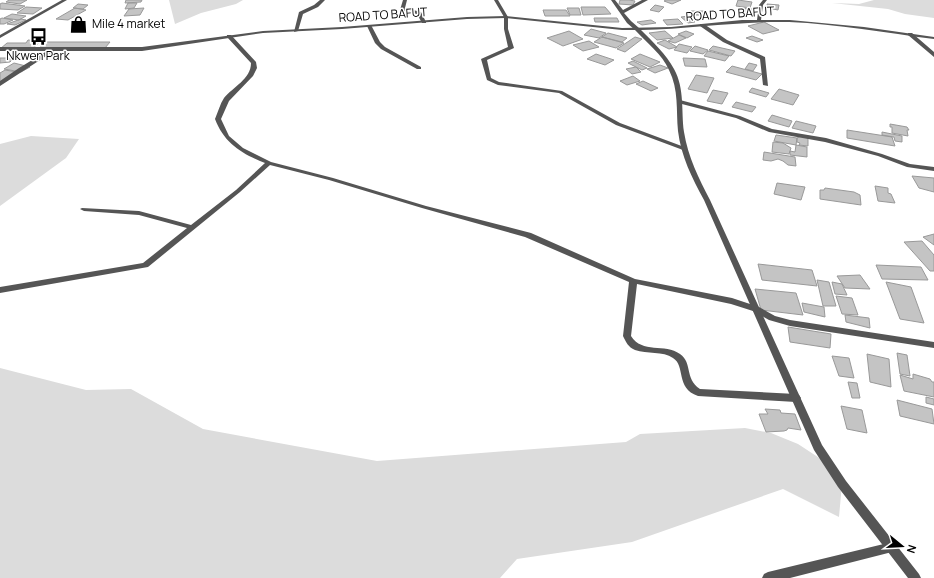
<svg xmlns="http://www.w3.org/2000/svg" width="934" height="578" font-family="Manrope,sans-serif">
<style>
.green{fill:#dcdcdc}
.building{fill:#c4c4c4;stroke:#999}
.lines{fill:none;stroke-linecap:round;stroke-linejoin:round}
.minor{fill:#555;fill-rule:evenodd}
.tertiary{fill:#555;fill-rule:evenodd}
.labels{text-anchor:middle;stroke-width:3;stroke-linejoin:round;paint-order:stroke}
.far-street-label{font-size:12px;fill:#000;stroke:#fff}
.far-poi-label{font-size:12px;fill:#000;stroke:#fff;text-anchor:start}
</style>
<rect width="100%" height="100%" fill="#fff"/>
<!-- green -->
<path class="green" d="M169,0H243L236,4L201,13L175,24Z
M874,0H934V18L905,14L888,9L832,3L859,4Z
M31,136L79,139L66,158L0,206V144Z
M0,368L86,390L131,389L203,429L377,461L626,442L640,434L745,428L771,433L798,444L827,463L842,484L839,517L783,489L632,542L517,559L500,578H0Z"/>
<!-- building -->
<path class="building" d="M9,0H27L20,4L6,2Z
M126,0H142L141,2L125,3Z
M620,0H629L635,1L633,5L619,4Z
M666,0H681L672,4L664,1Z
M738,0L752,2L750,8L736,6Z
M2,3L25,6L18,10L0,9V4Z
M128,3H137L134,8L125,9Z
M78,4L88,5L83,9L73,8Z
M767,4L779,5L778,10L768,8Z
M655,5L664,7L659,12L650,10Z
M26,7L42,8L33,14L17,13Z
M581,7H605L611,14L583,15Z
M75,8L86,10L68,20L56,19Z
M144,8L140,15L124,16L129,9Z
M567,8H579L581,15H570Z
M741,8L752,9V14L741,13Z
M543,10H566L570,16H545Z
M691,11H704L707,15H693Z
M12,14L26,16L19,20L4,18Z
M689,16L695,22L688,23L681,17Z
M2,18L13,20L4,24H0V19Z
M594,18H617L619,22H595Z
M21,19L26,20L15,25L7,24Z
M678,19L683,24L667,25L663,20Z
M651,20L656,23L642,25L637,22Z
M764,22L779,30L763,34L748,26Z
M591,29L606,33L599,38L584,35Z
M569,31L583,39L563,46L547,38Z
M665,31L673,38L657,40L649,33Z
M686,31L694,34L687,38L678,34Z
M608,33L627,38L622,42L602,37Z
M679,35L686,38L675,43L668,41Z
M752,36L763,40L757,42L746,38Z
M602,37L624,43L616,48L594,42Z
M635,37L642,39L625,52L617,49Z
M28,40L41,41L32,49H0L7,43H26Z
M665,40L677,47L669,49L657,43Z
M589,41L599,47L583,51L573,45Z
M46,42H110L105,48H39Z
M679,44L692,47L687,53L674,50Z
M695,46L708,50L703,54L690,51Z
M713,46L735,51L731,56L709,50Z
M708,51L729,56L725,61L704,56Z
M596,54L614,60L605,65L587,59Z
M640,54L660,62L650,67L631,59Z
M0,58H14L10,62L0,63Z
M683,58L705,59L707,67L685,66Z
M633,61L647,68L642,70L628,63Z
M14,63L30,67L21,72L4,69Z
M749,63L757,65L753,71L745,69Z
M660,65L668,68L655,73L647,69Z
M732,66L762,74L756,80L726,72Z
M636,67L641,72L632,74L626,69Z
M5,70L17,72L0,82V73Z
M696,75L714,78L707,93L688,89Z
M633,76L640,81L627,85L620,81Z
M643,81L658,88L651,91L636,84Z
M752,88L769,93L766,97L749,92Z
M779,89L799,95L793,105L771,99Z
M713,90L728,93L722,104L707,101Z
M736,102L756,107L752,112L732,107Z
M772,115L792,121L789,127L768,121Z
M796,121L816,126L813,133L792,128Z
M890,124L907,127L909,130H907L908,136L892,133V127H890Z
M847,130L892,137L895,146L847,138Z
M882,132L902,136V142L895,141L894,137L882,135Z
M776,135L797,138L796,145L774,141Z
M801,136L808,138V146L799,145L800,143L797,142V138Z
M773,142L783,143L791,148L789,154L772,152Z
M796,145L807,147V157L790,155V151L795,152Z
M764,152L795,157L796,166L788,165L783,161L778,159L771,161L763,160Z
M912,176L934,178V192L919,188Z
M777,183L805,187L801,200L774,194Z
M875,186L888,188V193L891,194L895,203L878,201Z
M825,188L854,192L860,195L861,205L820,199V190H824Z
M934,234V245L923,237Z
M922,241L934,255V271H930L904,242Z
M758,264L812,270L817,286L762,280Z
M876,265L921,267L928,280L882,279Z
M860,275L870,289L845,288L837,276Z
M817,280L829,282L836,306H823Z
M832,282L842,284L847,295L835,294Z
M886,282L911,287L924,323L900,319Z
M755,289L796,293L803,315L761,310Z
M836,296L852,298L858,315L842,314Z
M802,303L824,307L825,317L804,312Z
M845,315L869,318L870,328L846,322Z
M788,327L831,334L830,348L790,342Z
M897,353L907,355L910,376L900,374Z
M867,354L889,359L891,387L870,382Z
M832,356L849,358L854,378L839,376Z
M913,374L930,379L932,382H934V397L904,391L900,375L913,379Z
M848,382L857,383L860,398H852Z
M926,397L934,399V405L926,403Z
M897,400L932,409L934,424L900,416Z
M841,406L862,410L867,433L847,429Z
M765,409L780,410L781,413L795,414L801,430L788,428L787,430L784,431L766,432L759,414H768Z"/>
<g class="lines">
<!-- minor -->
<path class="minor" d="M62,0H67L0,38V35Z
M320,0H325L318,7L303,14L298,31L294,32L299,12L314,5Z
M403,0H407L405,8L421,12L426,22V23H422L417,14L400,10Z
M494,0H498L508,17V29L514,48L487,60L491,78L499,82L562,91L620,123L687,148V150H683L616,125L559,93L498,85L487,80L481,59L508,47L504,29V17Z
M611,0H615L623,10L642,0H648L624,13L631,21L639,28V30H635L627,23Z
M763,0H767L763,5L761,20L759,21L757,20L759,5Z
M700,24H704L727,40L765,57L768,86L763,85L760,59L723,42L700,26Z
M367,25H371L380,42L385,47L421,67V69H417L381,49L375,43L367,26Z
M908,33H912L934,52V57L908,35Z
M227,35H231L256,62L257,68L253,76L229,101L221,119L229,136L243,148L271,162L333,178L426,206L531,233L635,279L732,298L759,307L775,316L790,320L934,342V348L790,326L769,320L753,311L731,304L637,284L631,336C642,354 665,343 680,354C693,363 684,378 700,389L796,394L799,395L801,398L799,401L796,402L698,396C675,388 686,366 673,358C663,351 647,354 635,350C628,347 626,342 623,336L629,282L525,237L422,208L329,180L270,165L240,192L148,267L0,293V287L143,263L187,228L139,215L84,211L80,209L82,208L139,211L191,225L236,190L265,163C242,154 224,143 215,119C218,112 220,104 224,98C233,87 251,79 251,63L227,37Z
M52,48L57,49L0,86V81L19,68Z
M680,100L740,116L772,129L826,138L882,154L910,164L934,167V171L907,167L878,156L825,142L769,132L736,118L678,103L677,102Z
M892,542L896,543L898,547L896,551L892,552L790,578H762L764,574L768,572Z"/>
<!-- tertiary -->
<path class="tertiary" d="M506,16L622,28L671,27L742,20H790L864,27L934,37V39C886,33 838,24 789,22C739,21 690,29 641,30C653,42 666,54 674,69C685,89 681,111 684,132C688,157 699,179 710,200L822,445L846,481L919,574L921,578H908L838,487L814,450L704,200C692,178 681,156 678,131C676,110 679,90 669,70C662,54 647,43 635,30H622L506,18L467,19L342,29L263,33L142,51H0V47H142L263,31L342,27L467,17Z"/>
</g>
<!-- icons -->
<defs>
<symbol id="shop-bare" viewBox="-9 -9 18 18"><path d="M-5-2.5h2.3a2.7 3.5 0 0 1 5.4 0H5L5.5 6h-11ZM-1.5-2.5h3a1.5 2.3 0 0 0-3 0Z" fill="#000" stroke="#fff" stroke-width="2.5" paint-order="stroke"/></symbol>
<symbol id="bus-bare" viewBox="-9 -9 18 18"><path d="M-5-6H5V4H4V6H2V4H-2V6H-4V4H-5ZM-3.5-4V0h7V-4ZM-3.5 1.2v1.5H-2V1.2ZM2 1.2v1.5H3.5V1.2Z" fill="#000" stroke="#fff" stroke-width="2.5" paint-order="stroke"/></symbol>
</defs>
<g fill-rule="evenodd">
<use href="#shop-bare" x="66" y="12" width="25" height="25"/>
<use href="#bus-bare" x="26" y="24" width="25" height="25"/>
</g>
<g class="labels">
<!-- far-street labels -->
<g class="far-street-label">
<text transform="translate(730 14) rotate(-4)" y="4">ROAD TO BAFUT</text>
<text transform="translate(383 15) rotate(-4)" y="4">ROAD TO BAFUT</text>
</g>
<!-- far-poi labels -->
<g class="far-poi-label">
<text x="92" y="28">Mile 4 market</text>
<text x="38" y="60" text-anchor="middle">Nkwen Park</text>
</g>
</g>
<!-- north arrow -->
<g transform="translate(902 546) rotate(108)" stroke="#ffffff" stroke-width="3" paint-order="stroke">
<path d="M0-3L7 15L0 10L-7 15Z" fill="#000000"/>
<text y="-6" font-size="11" font-weight="bold" text-anchor="middle" fill="#000000">N</text>
</g>
</svg>
